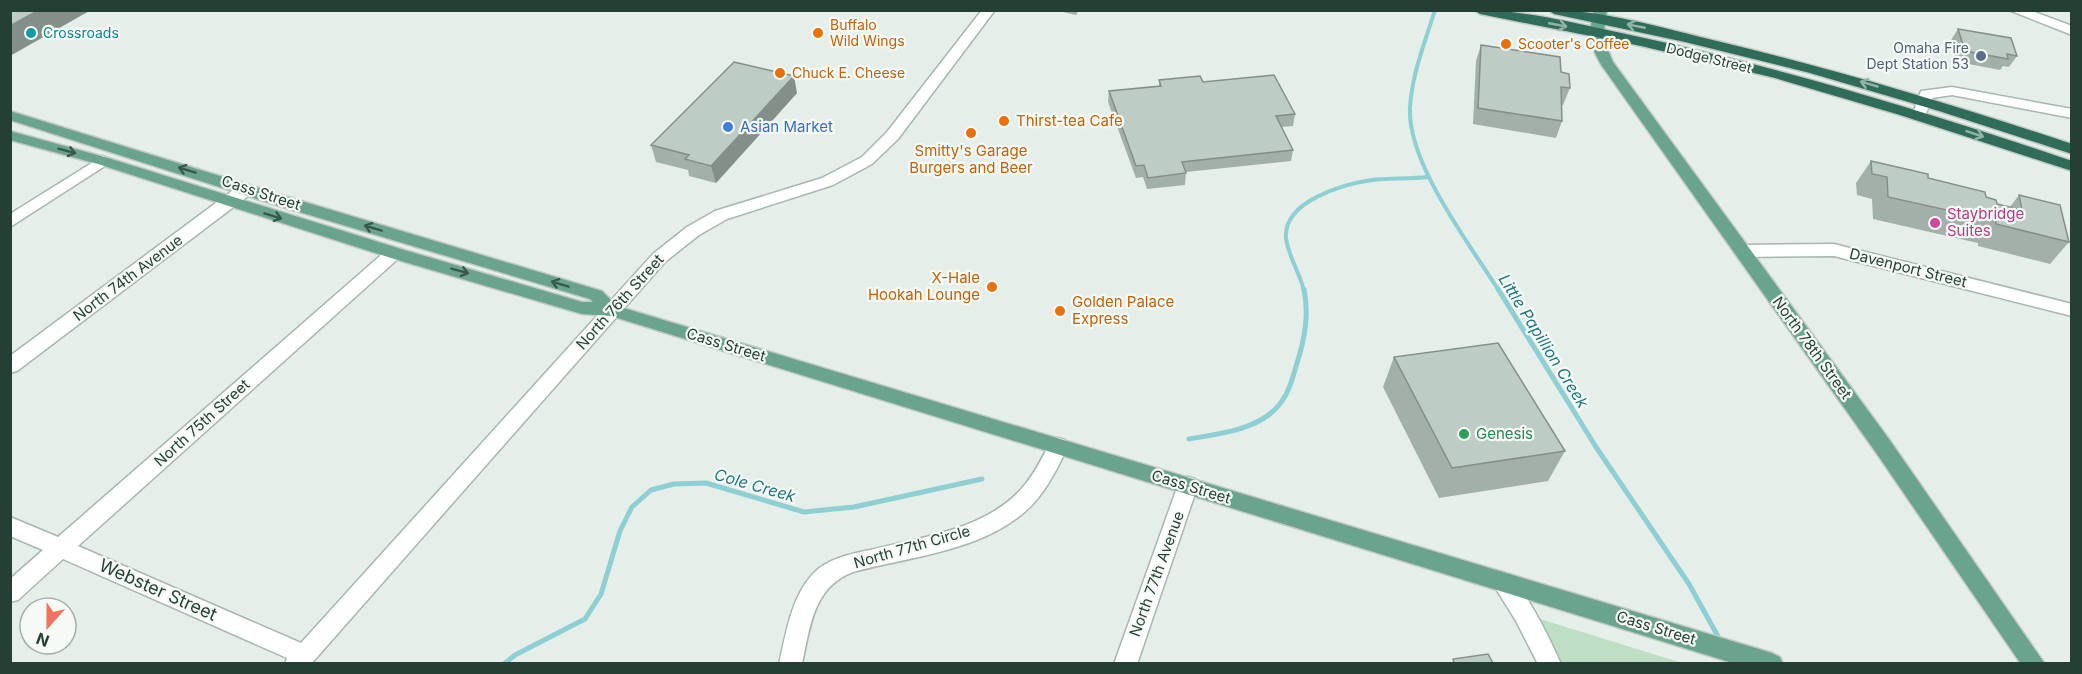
<svg xmlns="http://www.w3.org/2000/svg" width="2082" height="674" font-family="Inter,sans-serif">
<style>
.green{fill:#bedfc3}
.lines{fill:none;stroke-linecap:round;stroke-linejoin:round}
.stream-far1{stroke:#8dcfd2;stroke-width:4}
.stream{stroke:#8dcfd2;stroke-width:5}
.minor-casing{stroke:#a7b6af;stroke-width:3}
.major-casing{stroke:#c2cac6;stroke-width:3}
.highway-casing{stroke:#c2cac6;stroke-width:3}
.minor{fill:#fff;fill-rule:evenodd}
.major{fill:#6aa38e;fill-rule:evenodd}
.highway{fill:#2f6c59;fill-rule:evenodd}
.wall{fill:#a3afa9}
.shaded-wall{fill:#848f89}
.building{fill:#bdccc4;stroke:#848f89;stroke-width:1.5}
.oneway{stroke:#92b3a8}
.oneway2{stroke:#36594b}
.culture-dot{fill:#0f9aa8;stroke:#f6faf7;stroke-width:2}
.food-dot{fill:#e8710a;stroke:#f6faf7;stroke-width:2}
.service-dot{fill:#5c6f8a;stroke:#f6faf7;stroke-width:2}
.shop-dot{fill:#3f7fe0;stroke:#f6faf7;stroke-width:2}
.hotel-dot{fill:#d1479c;stroke:#f6faf7;stroke-width:2}
.leisure-dot{fill:#2e9e5b;stroke:#f6faf7;stroke-width:2}
.labels{text-anchor:middle;stroke-width:4.5;stroke-linejoin:round;paint-order:stroke}
.far-food-label{font-size:14px;fill:#c56008;stroke:#f6faf7;text-anchor:start}
.far-culture-label{font-size:14px;fill:#0d838f;stroke:#f6faf7;text-anchor:start}
.far-service-label{font-size:14px;fill:#4e5e75;stroke:#f6faf7;text-anchor:end}
.far-street-label{font-size:14px;fill:#244035;stroke:#f6faf7}
.food-label{font-size:15px;fill:#c56008;stroke:#f6faf7;text-anchor:start}
.shop-label{font-size:15px;fill:#366cbe;stroke:#f6faf7;text-anchor:start}
.street-label{font-size:15px;fill:#244035;stroke:#f6faf7}
.hotel-label{font-size:15px;fill:#b23c85;stroke:#f6faf7;text-anchor:start}
.leisure-label{font-size:15px;fill:#27864d;stroke:#f6faf7;text-anchor:start}
.water-label{font-size:16px;font-style:italic;fill:#1d777d;stroke:#f6faf7}
.near-street-label{font-size:18px;fill:#244035;stroke:#f6faf7}
</style>
<rect width="100%" height="100%" fill="#e5eee9"/>
<!-- green -->
<path class="green" d="M1524,614L1682,663H1550Z"/>
<g class="lines">
<!-- stream-far1 -->
<path class="stream-far1" d="M1435,10C1425,42 1412,74 1410,107C1407,163 1469,243 1499,291
M1304,291C1300,273 1288,256 1286,238C1283,201 1344,184 1372,180C1390,178 1409,179 1428,177"/>
<!-- stream -->
<path class="stream" d="M1498,289L1596,447L1689,584L1720,640
M1189,439C1218,434 1259,430 1279,405C1289,393 1293,377 1297,363C1305,338 1309,315 1304,289
M504,664L515,655L585,619L601,594L620,531L632,507L651,490L674,484L706,483L804,512L854,507L982,479"/>
<defs>
<path id="minor" d="M982,10H995L898,139L872,164L833,185L727,219L699,235L665,262L311,664H285L287,658L63,559L18,600L10,602V579L43,550L10,536V517L58,537L388,249H400L402,253L400,257L78,546L301,643L653,254L687,227L715,211L822,178L862,157L887,132Z
M2009,10H2029L2072,26V35Z
M1952,87L2072,109V118L1952,95L1932,98L1924,119H1914L1912,116L1921,91Z
M103,156L111,161L108,164L10,227V214Z
M246,184L254,189L252,193L17,371L10,373V356L240,185Z
M1834,244L2072,304V316L1834,256L1742,257L1736,255L1734,251L1736,247L1742,245Z
M1058,438L1065,440L1068,446C1058,467 1048,488 1032,505C987,551 912,556 853,572C813,587 810,627 802,664H779C786,634 791,598 812,575C826,559 850,554 870,550C922,537 986,530 1023,487C1035,473 1043,457 1051,440Z
M1188,477L1195,479L1198,485L1137,664H1114L1178,485L1181,479Z
M1502,572C1521,578 1552,643 1561,664H1538L1516,621L1491,581L1494,574Z"/>
<path id="major" d="M1594,10H1607L1603,38L1613,62L1891,442L2045,664H2021L1877,454L1602,66C1590,47 1588,32 1594,10Z
M10,111L278,194L602,291L617,306L1772,653L1780,657L1783,664H1736L611,316L582,314L391,258L98,164L10,140V131L108,158L401,249L582,302H593L590,299L266,202L10,120Z"/>
<path id="highway" d="M1474,10C1528,10 1582,25 1635,36C1783,68 1928,112 2072,161V171L1900,115L1775,78L1641,46L1480,14Z
M1548,10C1605,10 1662,28 1717,41C1837,70 1955,105 2072,144V154L1939,111L1810,73L1685,42L1554,14Z"/>
</defs>
<!-- minor casing -->
<use href="#minor" class="minor-casing"/>
<!-- major casing -->
<use href="#major" class="major-casing"/>
<!-- highway casing -->
<use href="#highway" class="highway-casing"/>
<!-- minor -->
<use href="#minor" class="minor"/>
<!-- major -->
<use href="#major" class="major"/>
<!-- highway -->
<use href="#highway" class="highway"/>
</g>
<!-- wall -->
<path class="wall" d="M1054,10H1079L1076,15Z
M1958,29L2017,56L2009,67L2003,66L2000,70L1958,62L1951,40Z
M1481,45L1561,72L1570,88L1563,105H1562V121L1556,138L1473,124L1476,61Z
M1159,80L1203,82L1295,114L1293,126L1281,127L1293,150L1291,161L1186,172L1185,185L1147,189L1143,177L1136,178L1108,102L1109,91L1159,86Z
M797,93L716,183L689,176L688,170L656,162L651,145Z
M1871,161L1928,178L1986,197L1997,204L2010,207L2019,195L2069,242L2050,264L1978,246V243L1873,219L1872,199L1857,195L1856,183Z
M1394,357L1565,451L1548,481L1439,498L1383,387Z"/>
<!-- shaded-wall -->
<path class="shaded-wall" d="M39,10H91L10,56V26Z
M794,76L797,93L716,183L711,166Z"/>
<!-- building -->
<path class="building" d="M10,10H39L10,26Z
M1958,29L2011,38L2017,56L2007,54L2008,59L1965,51Z
M1481,45L1560,57L1561,72L1569,74L1570,88L1561,87L1562,121L1478,108Z
M734,62L794,76L711,166L685,159L689,155L651,145Z
M1274,75L1295,114L1276,116L1293,150L1182,162L1186,173L1148,178L1144,165L1136,166L1109,91L1161,86L1159,80L1200,76L1203,82Z
M1871,161L1928,174V178L1985,192L1986,197L1996,200L1997,204L2022,210L2019,195L2060,205L2069,242L1996,224V221L1888,197L1887,177L1872,174Z
M1498,343L1565,451L1452,468L1394,357Z
M1488,654L1493,663H1454L1453,659Z"/>
<!-- one-way arrows -->
<defs><path id="oneway-shaft" d="M-6 0H5M1.5-3L5.5 0L1.5 3" fill="none" stroke-width="1.6" stroke-linecap="round" stroke-linejoin="round" transform="scale(1.5)"/></defs>
<g class="oneway">
<use href="#oneway-shaft" transform="translate(1558 25) rotate(11)"/>
<use href="#oneway-shaft" transform="translate(1636 26) rotate(-169)"/>
<use href="#oneway-shaft" transform="translate(1869 84) rotate(-164)"/>
<use href="#oneway-shaft" transform="translate(1975 134) rotate(18)"/>
</g>
<g class="oneway2">
<use href="#oneway-shaft" transform="translate(67 151) rotate(15)"/>
<use href="#oneway-shaft" transform="translate(187 170) rotate(-163)"/>
<use href="#oneway-shaft" transform="translate(273 216) rotate(17)"/>
<use href="#oneway-shaft" transform="translate(373 228) rotate(-163)"/>
<use href="#oneway-shaft" transform="translate(460 271) rotate(15)"/>
<use href="#oneway-shaft" transform="translate(560 284) rotate(-163)"/>
</g>
<!-- markers -->
<circle class="culture-dot" cx="31" cy="33" r="6"/>
<g class="food-dot">
<circle cx="818" cy="33" r="6"/>
<circle cx="1506" cy="44" r="6"/>
<circle cx="780" cy="73" r="6"/>
<circle cx="1004" cy="121" r="6"/>
<circle cx="971" cy="133" r="6"/>
<circle cx="992" cy="287" r="6"/>
<circle cx="1060" cy="311" r="6"/>
</g>
<circle class="service-dot" cx="1981" cy="56" r="6"/>
<circle class="shop-dot" cx="728" cy="127" r="6"/>
<circle class="hotel-dot" cx="1935" cy="223" r="6"/>
<circle class="leisure-dot" cx="1464" cy="434" r="6"/>
<g class="labels">
<!-- far-food labels -->
<g class="far-food-label">
<text x="830" y="30">Buffalo<tspan x="830" dy="16">Wild Wings</tspan></text>
<text x="1518" y="49">Scooter's Coffee</text>
<text x="792" y="78">Chuck E. Cheese</text>
</g>
<!-- far-culture labels -->
<g class="far-culture-label">
<text x="43" y="38">Crossroads</text>
</g>
<!-- far-service labels -->
<g class="far-service-label">
<text x="1969" y="53">Omaha Fire<tspan x="1969" dy="16">Dept Station 53</tspan></text>
</g>
<!-- far-street labels -->
<g class="far-street-label">
<text transform="translate(1709 58) rotate(14)" y="5">Dodge Street</text>
</g>
<!-- food labels -->
<g class="food-label">
<text x="1016" y="126">Thirst-tea Cafe</text>
<text x="971" y="156" text-anchor="middle">Smitty's Garage<tspan x="971" dy="17">Burgers and Beer</tspan></text>
<text x="980" y="283" text-anchor="end">X-Hale<tspan x="980" dy="17">Hookah Lounge</tspan></text>
<text x="1072" y="307">Golden Palace<tspan x="1072" dy="17">Express</tspan></text>
</g>
<!-- shop labels -->
<g class="shop-label">
<text x="740" y="132">Asian Market</text>
</g>
<!-- street labels -->
<g class="street-label">
<text transform="translate(261 193) rotate(18)" y="5">Cass Street</text>
<text transform="translate(1908 268) rotate(14)" y="5">Davenport Street</text>
<text transform="translate(128 278) rotate(-37)" y="5">North 74th Avenue</text>
<text transform="translate(620 302) rotate(-48)" y="5">North 76th Street</text>
<text transform="translate(726 345) rotate(17)" y="5">Cass Street</text>
<text transform="translate(1812 348) rotate(54)" y="5">North 78th Street</text>
<text transform="translate(202 423) rotate(-42)" y="5">North 75th Street</text>
<text transform="translate(1191 487) rotate(17)" y="5">Cass Street</text>
<text transform="translate(912 547) rotate(-16)" y="5">North 77th Circle</text>
<text transform="translate(1157 574) rotate(-70)" y="5">North 77th Avenue</text>
<text transform="translate(1656 628) rotate(17)" y="5">Cass Street</text>
</g>
<!-- hotel labels -->
<g class="hotel-label">
<text x="1947" y="219">Staybridge<tspan x="1947" dy="17">Suites</tspan></text>
</g>
<!-- leisure labels -->
<g class="leisure-label">
<text x="1476" y="439">Genesis</text>
</g>
<!-- water labels -->
<g class="water-label">
<text transform="translate(1544 341) rotate(58)" y="6">Little Papillion Creek</text>
<text transform="translate(755 485) rotate(16)" y="6">Cole Creek</text>
</g>
<!-- near-street labels -->
<g class="near-street-label">
<text transform="translate(158 590) rotate(24)" y="6">Webster Street</text>
</g>
</g>
<!-- border -->
<rect width="2082" height="674" fill="none" stroke="#244035" stroke-width="24"/>
<!-- north arrow -->
<g transform="translate(48 626) rotate(201)"><circle r="28" fill="#f6faf7" stroke="#a2b0a9" stroke-width="1.5"/>
<path d="M0-4.5L10 22L0 15L-10 22Z" fill="#f1735f"/>
<text y="-9" font-size="16" font-weight="bold" text-anchor="middle" fill="#244035">N</text>
</g>
</svg>
